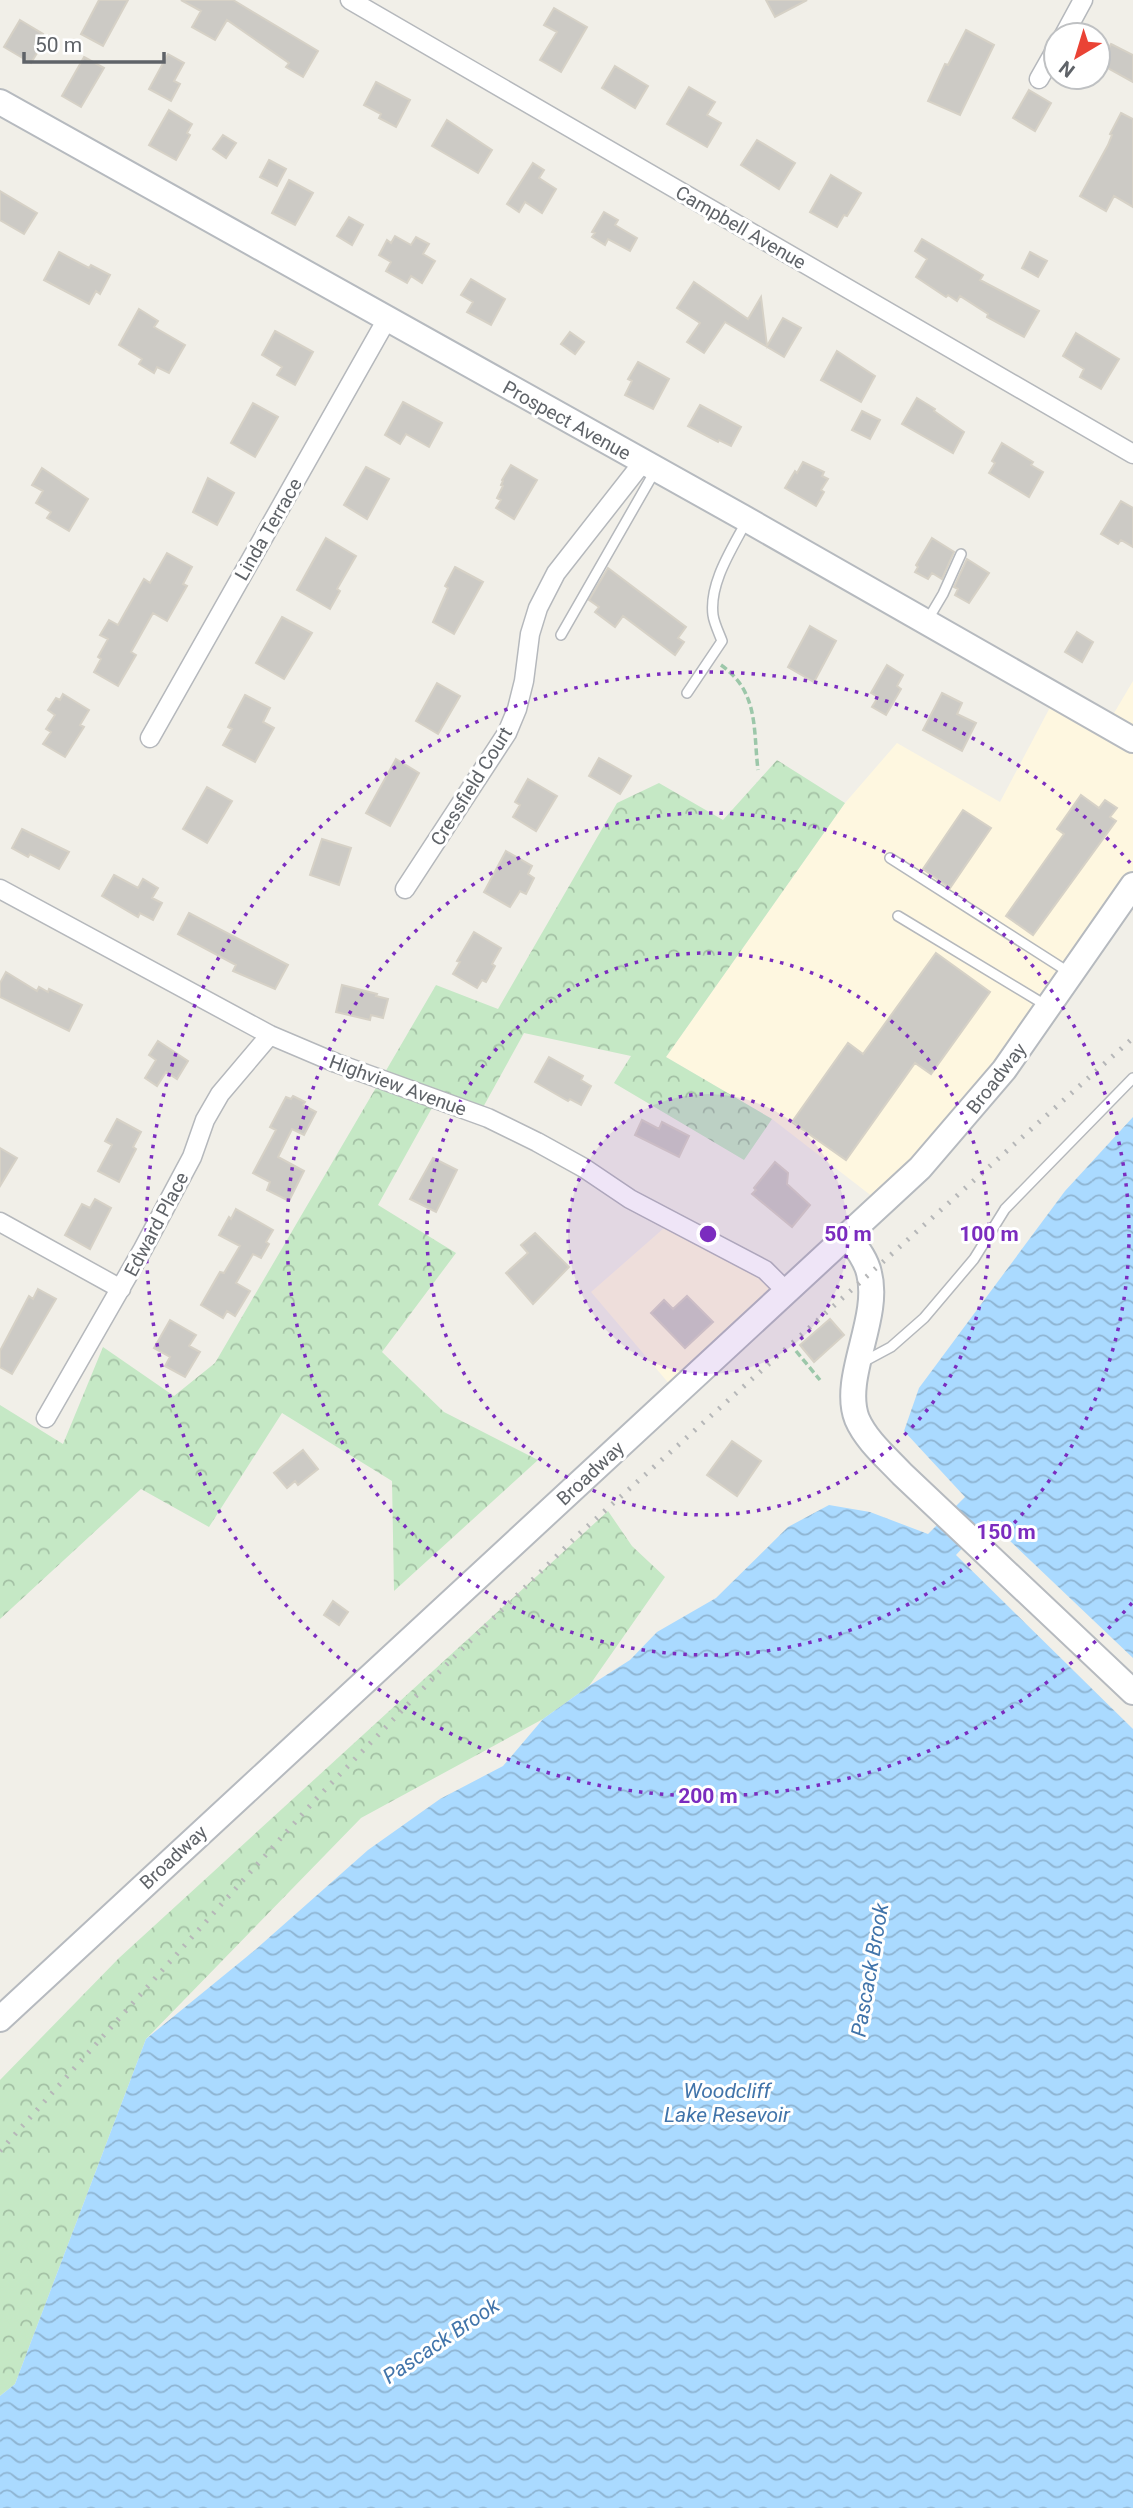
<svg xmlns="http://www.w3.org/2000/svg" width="1133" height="2508" font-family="Roboto,sans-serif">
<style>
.commercial{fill:#fef7e0}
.forest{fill:url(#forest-crowns)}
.water{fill:url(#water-waves)}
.building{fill:#cccac5;stroke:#d6d1c6;stroke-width:2}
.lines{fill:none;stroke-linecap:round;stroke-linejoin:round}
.lane-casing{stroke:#b5b8bc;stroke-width:12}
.street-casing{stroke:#b5b8bc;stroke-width:21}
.secondary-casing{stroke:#b6babf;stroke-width:28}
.path{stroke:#9cc7a9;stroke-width:3.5;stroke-dasharray:7 3.5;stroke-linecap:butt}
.lane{stroke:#fff;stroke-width:9}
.street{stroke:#fff;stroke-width:18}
.secondary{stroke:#fff;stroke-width:24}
.rail{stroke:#b6b7b8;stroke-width:5;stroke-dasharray:2 9;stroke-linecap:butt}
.ring{fill:none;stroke:#7b2cbf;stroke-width:3.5;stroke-dasharray:3.5 7}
.labels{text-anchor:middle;stroke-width:6;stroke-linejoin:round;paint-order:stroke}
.street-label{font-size:19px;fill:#5f6368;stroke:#fff}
.water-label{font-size:21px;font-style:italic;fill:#4174aa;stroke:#fff}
.centre{fill:#7b2cbf;stroke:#fff;stroke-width:3.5}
.ring-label{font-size:21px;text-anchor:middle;font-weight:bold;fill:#7b2cbf;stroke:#fff;stroke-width:6;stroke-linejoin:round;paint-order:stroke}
</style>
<defs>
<pattern id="forest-crowns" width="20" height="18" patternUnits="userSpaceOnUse" patternTransform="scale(1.75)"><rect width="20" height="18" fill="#c5e8c5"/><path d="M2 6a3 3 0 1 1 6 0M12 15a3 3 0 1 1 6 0" fill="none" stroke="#a3c0a4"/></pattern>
<pattern id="water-waves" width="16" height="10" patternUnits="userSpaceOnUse" patternTransform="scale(1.75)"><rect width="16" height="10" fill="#aadaff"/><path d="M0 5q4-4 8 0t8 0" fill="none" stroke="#8eb4d2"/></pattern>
</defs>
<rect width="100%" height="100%" fill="#f1efe8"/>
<!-- commercial -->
<path class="commercial" d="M1133,681V885L1054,1000L882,1204L772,1119L666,1057L845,803L897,743L1000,802L1056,696L1107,725Z
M672,1221L787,1292L677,1393L591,1292Z"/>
<!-- forest -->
<path class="forest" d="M777,760L845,803L666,1057L772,1119L744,1160L614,1083L631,1056L524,1033L476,1120L438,1097L378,1205L456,1253L382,1352L444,1412L538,1460L394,1591L392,1481L282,1413L209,1527L141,1489L0,1619V1405L63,1444L103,1347L174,1396L215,1363L436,985L498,1009L617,803L659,783L723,820Z
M608,1511L632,1546L665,1577L589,1686L543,1719L361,1818L146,2039L15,2384L0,2396V2080L119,1958Z"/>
<!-- water -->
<path class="water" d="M1133,1117V1658L988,1520L956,1555L1133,1729V2508H0V2396L15,2384L146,2039L255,1950L368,1850L440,1799L503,1766L543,1719L589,1686L630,1660L657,1632L716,1598L788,1527L829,1505L870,1512L928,1534L965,1497L904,1431L919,1388L1065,1191Z"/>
<!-- building -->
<path class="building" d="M99,0H128L103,46L81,34Z
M181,0H233L318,51L303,77L286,67L289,63L227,20L215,40L192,27L201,11Z
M766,0H807L775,17Z
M554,8L587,27L561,72L540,60L557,32L544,25Z
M20,20L43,34L41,38L45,40L31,63L4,47Z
M966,30L994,45L960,115L928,101L945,64L948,65Z
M1111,44L1133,55V82L1106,67L1108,63L1103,59Z
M168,54L184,63L174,81L180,84L171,101L149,89Z
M84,57L104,68L81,107L62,96Z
M615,66L648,86L635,108L602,88Z
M376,82L410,100L396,127L379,118L381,114L364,105Z
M689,87L715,102L707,115L721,123L707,147L667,124Z
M1029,90L1051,103L1035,131L1013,118Z
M169,110L192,124L187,133L190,135L176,160L149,145Z
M1121,113L1133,119V207L1114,196L1106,211L1080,196L1108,145L1112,135L1110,134Z
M447,120L492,150L478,173L432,146Z
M223,135L236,143L226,158L213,149Z
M757,140L795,163L779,189L741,165Z
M269,160L286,169L277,186L260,177Z
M533,163L544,170L539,178L556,189L542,213L525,202L519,212L507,204Z
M831,175L861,193L847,216L844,215L837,227L810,212Z
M289,180L313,193L295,225L272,213Z
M0,191L37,213L24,234L0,220Z
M604,212L618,220L615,225L637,238L630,251L608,239L605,245L592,237L595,233L592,232Z
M349,217L363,225L352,245L337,236Z
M395,236L411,245L416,237L429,244L423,254L435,261L422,283L411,276L407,283L386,271L391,262L379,255L387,240L391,243Z
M922,239L983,275L980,280L1039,311L1024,337L987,317L988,314L960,296L957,301L948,295L946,297L916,277L927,259L915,251Z
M59,252L89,268L91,265L110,275L100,294L96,291L89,304L44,280Z
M1030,252L1047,261L1038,277L1022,268Z
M471,279L505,299L491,325L467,312L473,302L461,295Z
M694,282L748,319L761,297L767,346L783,318L801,328L784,357L725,322L704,353L687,342L700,323L677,308Z
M139,309L158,321L154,327L185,345L169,373L157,367L154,373L139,364L142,359L119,345Z
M275,331L313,352L295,385L277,375L282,367L262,355Z
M570,332L584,342L575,354L561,344Z
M1076,333L1119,359L1101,389L1080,377L1084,369L1063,356Z
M837,351L875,376L861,402L821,380Z
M638,362L669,379L653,409L625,395L632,381L628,379Z
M917,398L935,409L934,411L964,432L953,453L902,424Z
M403,402L442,423L429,447L406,434L400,444L385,435Z
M253,403L278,417L255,457L231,443Z
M700,405L741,427L731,446L719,440L718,442L688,426Z
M862,411L880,420L870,439L852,430Z
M1002,443L1033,462L1031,465L1043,472L1029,497L989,473L995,463L992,461Z
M803,462L824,472L822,476L828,479L821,490L824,492L816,506L785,488L795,471L797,473Z
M511,465L537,480L514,519L496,508L501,500L497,498L503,486L501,485L503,481L502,480Z
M366,467L389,479L367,519L344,505Z
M42,468L88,499L69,531L47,518L51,512L36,503L43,491L32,485Z
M208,478L234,493L217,525L193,512Z
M1121,501L1133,508V547L1121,540L1118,544L1101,534Z
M326,538L356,556L337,589L340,591L330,609L297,590Z
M932,538L954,552L942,579L932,573L928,579L915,572L918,567L916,565Z
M167,553L192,567L183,584L187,586L167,621L153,613L131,652L136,655L118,686L94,672L101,659L98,657L108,639L100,635L109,620L118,625L144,579L150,583Z
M967,559L989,573L969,603L955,595L958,589L954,587Z
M455,567L483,582L454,634L433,622L448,588L445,586Z
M608,568L686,627L678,638L684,642L675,655L623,616L615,627L595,612L599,607L589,600Z
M282,617L312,633L284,679L256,663Z
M810,626L836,641L814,682L788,667Z
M1077,632L1093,642L1082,662L1065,652Z
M887,665L903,675L897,686L901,689L886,715L872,707L878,697L871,693Z
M437,683L460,696L438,734L416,721Z
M942,693L962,703L957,714L976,723L962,751L923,730Z
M63,694L89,710L80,725L84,727L65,757L43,744L51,732L46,729L55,715L48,710L56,698L60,700Z
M245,695L270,708L263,722L274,728L255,762L223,745L232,729L228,727Z
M599,758L631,776L620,794L589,776Z
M396,759L419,773L390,826L366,813Z
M528,779L557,796L536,831L513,817L520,805L515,802Z
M207,787L232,801L207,843L183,829Z
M1081,795L1099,808L1105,800L1117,808L1110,817L1116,821L1033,935L1006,916L1064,834L1057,829Z
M963,810L991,828L950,888L923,869Z
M22,829L69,852L59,869L30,854L28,857L12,848Z
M322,839L351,848L339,885L310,875Z
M506,851L532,866L528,874L534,878L526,894L520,891L510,907L484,892Z
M114,875L138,888L143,879L158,888L152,898L162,903L153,920L140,913L138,917L102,896Z
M189,913L288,965L275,989L233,971L236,965L178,934Z
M474,932L501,948L492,964L495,966L486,982L482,980L477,988L453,974L460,962L457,961Z
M936,953L990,992L931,1074L915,1063L846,1160L792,1122L848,1043L863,1054Z
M6,972L37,991L39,987L48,992L49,989L82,1005L69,1031L0,997V983Z
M342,985L377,994L376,996L388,999L383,1018L371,1015L370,1020L336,1012Z
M158,1041L188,1061L177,1079L166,1072L157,1086L145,1078L156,1060L149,1055Z
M549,1057L583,1076L581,1080L591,1086L581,1105L570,1099L568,1101L535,1082Z
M293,1096L305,1102L303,1105L316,1112L304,1135L292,1129L278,1157L304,1171L289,1201L267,1190L270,1182L253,1173L276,1130L270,1127L286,1097L291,1099Z
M117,1119L141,1132L133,1147L136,1149L119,1182L98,1171L112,1145L105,1141Z
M642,1120L659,1129L662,1122L689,1136L679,1157L635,1135Z
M0,1148L17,1158L0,1186Z
M433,1158L457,1170L436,1212L410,1199Z
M775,1162L788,1173L787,1184L810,1205L792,1227L752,1194L756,1190L754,1188Z
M95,1199L111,1208L90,1249L65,1235L82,1204L90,1208Z
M236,1209L273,1230L266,1242L269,1244L261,1258L253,1254L236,1283L250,1291L235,1316L227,1311L223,1318L201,1305L220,1272L224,1273L240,1246L219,1235L229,1217L231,1219Z
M535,1233L569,1267L533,1304L506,1273L528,1253L521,1245Z
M38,1289L56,1299L12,1374L0,1367V1351L29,1296L33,1299Z
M687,1296L713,1322L685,1348L651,1313L664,1300L673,1309Z
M830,1319L844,1335L814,1362L800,1345Z
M170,1320L196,1335L189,1346L200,1352L185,1377L165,1366L170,1357L154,1348Z
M732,1441L761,1461L737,1496L707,1475Z
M303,1450L318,1469L298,1485L295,1481L287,1488L274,1473Z
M333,1601L348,1612L339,1625L324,1615Z"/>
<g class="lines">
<defs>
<path id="lane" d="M927,621L943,594L961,554
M561,635L655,471
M687,693L722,641C719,633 714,623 713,615C709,583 732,549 746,522
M890,858L1070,973
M898,916L1047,1006
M863,1362L891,1347L924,1318L974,1259L1005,1209L1133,1078"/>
<path id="street" d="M350,0L1133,454
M1064,35L1083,0
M1039,79L1056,49
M150,738L387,319
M0,889L270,1035L336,1063L488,1118L537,1142L584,1168L630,1199L765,1270L787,1292
M405,889L507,733L517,709L524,681L530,634L538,608L556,573L643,462
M0,1222L121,1289
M46,1418L143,1249L192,1157L205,1120L220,1094L270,1035"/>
<path id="secondary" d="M0,102L744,518L1133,740
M848,1236C856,1247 866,1259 869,1273C881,1318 841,1378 857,1419C866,1440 886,1457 902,1474L1133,1692
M0,2019L920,1168L1004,1070L1133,885"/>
</defs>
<!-- lane casing -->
<use href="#lane" class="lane-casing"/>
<!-- street casing -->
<use href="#street" class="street-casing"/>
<!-- secondary casing -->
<use href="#secondary" class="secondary-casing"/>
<!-- path -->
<path class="path" d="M721,665C759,692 753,728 758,770
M796,1351L820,1380"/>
<!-- lane -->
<use href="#lane" class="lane"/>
<!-- street -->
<use href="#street" class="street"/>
<!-- secondary -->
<use href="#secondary" class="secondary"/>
<!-- rail -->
<path class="rail" d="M0,2151L316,1799L448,1663L580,1533L1133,1038"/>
</g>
<!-- distance rings -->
<circle cx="708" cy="1234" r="140" fill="#7b2cbf" fill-opacity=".12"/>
<g class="ring">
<circle cx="708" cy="1234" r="140"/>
<circle cx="708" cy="1234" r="281"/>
<circle cx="708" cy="1234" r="421"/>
<path d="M1132 1603A562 562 0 1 1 1132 865"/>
</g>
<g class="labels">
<!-- street labels -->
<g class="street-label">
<text transform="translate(741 227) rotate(30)" y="7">Campbell Avenue</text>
<text transform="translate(567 420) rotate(29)" y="7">Prospect Avenue</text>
<text transform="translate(268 529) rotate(-60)" y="7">Linda Terrace</text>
<text transform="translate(471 786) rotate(-58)" y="7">Cressfield Court</text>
<text transform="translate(996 1078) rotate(-52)" y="7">Broadway</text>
<text transform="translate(398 1085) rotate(20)" y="7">Highview Avenue</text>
<text transform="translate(156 1224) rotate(-62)" y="7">Edward Place</text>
<text transform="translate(590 1473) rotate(-43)" y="7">Broadway</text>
<text transform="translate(173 1857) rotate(-43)" y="7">Broadway</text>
</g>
<!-- water labels -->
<g class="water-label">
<text transform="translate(870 1970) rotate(-80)" y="7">Pascack Brook</text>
<text x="727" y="2098">Woodcliff<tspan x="727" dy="24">Lake Resevoir</tspan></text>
<text transform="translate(441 2341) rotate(-34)" y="7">Pascack Brook</text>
</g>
</g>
<circle cx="708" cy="1234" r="10" class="centre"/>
<g class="ring-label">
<text x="848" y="1241">50 m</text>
<text x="989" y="1241">100 m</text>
<text x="1006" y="1539">150 m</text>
<text x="708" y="1803">200 m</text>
</g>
<!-- north arrow -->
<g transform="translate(1077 56) rotate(218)"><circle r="33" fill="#ffffff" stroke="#bfc1c3" stroke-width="2"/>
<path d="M0-5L12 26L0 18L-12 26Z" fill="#ea4335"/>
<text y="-10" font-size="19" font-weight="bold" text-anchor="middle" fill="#5f6368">N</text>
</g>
<!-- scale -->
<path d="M24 52v10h140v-10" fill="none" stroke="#5f6368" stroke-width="3.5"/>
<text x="35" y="52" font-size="21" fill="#5f6368" stroke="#ffffff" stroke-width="5" paint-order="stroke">50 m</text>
</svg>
